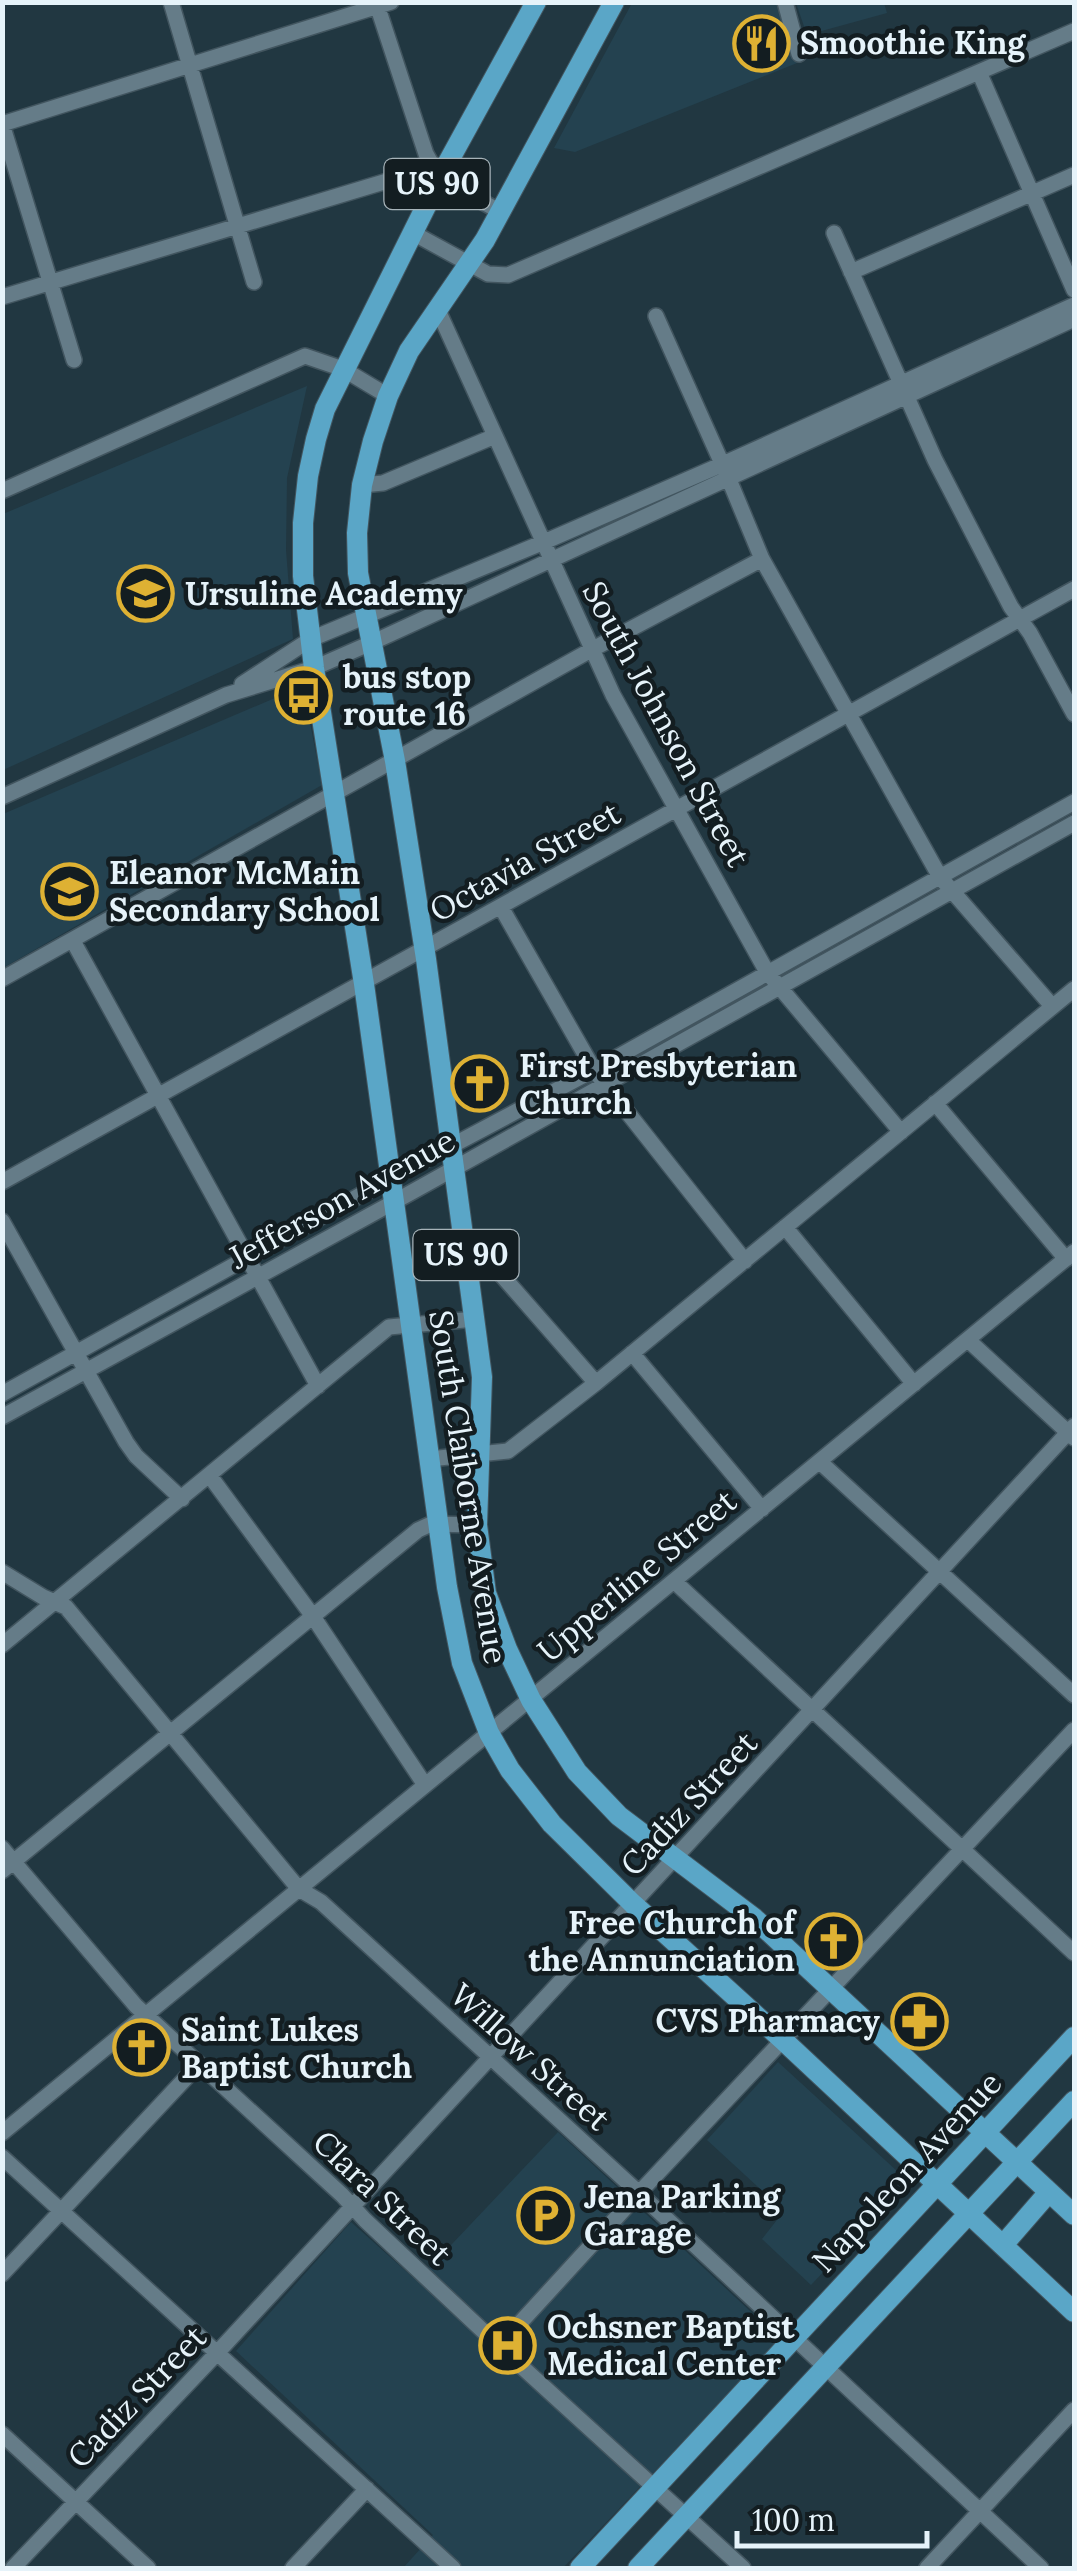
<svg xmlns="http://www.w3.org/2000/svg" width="1077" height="2571" font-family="Lora,serif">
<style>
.built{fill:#244250}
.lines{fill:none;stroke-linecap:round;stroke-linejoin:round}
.minor-casing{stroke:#42555f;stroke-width:18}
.major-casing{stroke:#42555f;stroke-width:22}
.minor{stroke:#657c88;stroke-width:15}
.major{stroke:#5aa6c7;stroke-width:20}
.labels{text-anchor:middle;stroke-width:9;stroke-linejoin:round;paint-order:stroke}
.shield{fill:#131d21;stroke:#a7b3b9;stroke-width:2.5}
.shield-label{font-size:30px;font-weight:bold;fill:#e6f3fa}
.poi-label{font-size:32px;font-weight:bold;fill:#e6f3fa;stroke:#131d21;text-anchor:start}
.street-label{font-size:32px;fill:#e6f3fa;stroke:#131d21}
</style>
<rect width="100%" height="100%" fill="#213741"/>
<!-- built -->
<path class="built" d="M632,3H779L797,63L575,152L554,148Z
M796,3H884L887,13L807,35Z
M307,386L287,478L286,550L293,639L3,770V514Z
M303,686L322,785L3,968V814Z
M778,2062L909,2182L811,2285L762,2239L784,2211L707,2140Z
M558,2132L780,2339L563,2568H403L433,2535L236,2351L351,2222L417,2281Z"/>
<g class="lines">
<defs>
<path id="minor" d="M171,2L254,282
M376,2L426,154L440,179
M785,2L799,54
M979,72L1074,290
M2,124L391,2
M2,124L74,360
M413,233L488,274L508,275L1074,31
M834,233L935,460L1011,607L1030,633L1074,714
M851,272L1074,175
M2,297L417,172L440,179L501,212
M437,308L613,695L767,972L901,1132
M656,316L728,477L762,559L940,877L1052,1006
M362,485L383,483L495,436
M2,491L305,356L343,369L388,396
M242,684L311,639L544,542L723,464L1074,305
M2,797L226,695L314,668L371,643L1074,319
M501,907L594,1070L745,1261
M73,941L318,1386
M2,979L591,650L762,559
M935,1103L1066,1259
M2,1182L1074,589
M2,1221L126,1442L136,1456L182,1499
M785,1227L914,1384
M463,1231L596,1383
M968,1340L1074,1438
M632,1353L762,1509
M2,1394L391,1178L594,1070L1074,802
M2,1417L394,1202L1074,823
M429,1459L508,1451L596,1383L1074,989
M820,1462L1074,1695
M210,1476L312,1615L425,1785
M2,1572L43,1597L66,1607L299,1889L321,1902L639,2193L1041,2568
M675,1582L1074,1953
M2,1645L389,1327L475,1319
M2,1848L136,2006L342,2195L365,2220L499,2346L743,2568
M2,1871L418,1530L431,1524L477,1525
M2,2133L1074,1252
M2,2157L453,2568
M2,2274L198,2065
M499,2346L639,2193L1074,1730
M2,2434L148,2568
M13,2568L217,2353L1074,1426
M293,2568L367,2489
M927,2568L1074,2410"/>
<path id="major" d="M536,2L446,166L325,409L316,439L308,476L303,523V576L314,668L364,984L447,1587L462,1663L489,1733L510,1770L552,1824L633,1904L784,2041L1074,2312
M614,2L485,240L409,351L388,396L373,441L362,485L357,533L358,573L395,761L426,959L482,1377L477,1525L486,1593L507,1649L531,1700L577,1772L619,1816L754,1918L1074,2215
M1003,2245L1049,2192
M580,2568L1074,2037
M638,2568L1074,2101"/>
</defs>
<!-- minor casing -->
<use href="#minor" class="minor-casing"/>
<!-- major casing -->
<use href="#major" class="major-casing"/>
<!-- minor -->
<use href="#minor" class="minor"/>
<!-- major -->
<use href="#major" class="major"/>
</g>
<!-- icons -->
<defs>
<symbol id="restaurant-ring" viewBox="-11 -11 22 22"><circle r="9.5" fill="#131d21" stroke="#deb133" stroke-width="1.5"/><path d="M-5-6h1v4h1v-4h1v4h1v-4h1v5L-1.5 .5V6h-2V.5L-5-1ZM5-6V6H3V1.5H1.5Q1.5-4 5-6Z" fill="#deb133"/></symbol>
<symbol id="school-ring" viewBox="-11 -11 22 22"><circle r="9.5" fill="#131d21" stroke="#deb133" stroke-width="1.5"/><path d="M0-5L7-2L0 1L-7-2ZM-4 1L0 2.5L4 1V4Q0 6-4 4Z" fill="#deb133"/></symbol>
<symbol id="bus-ring" viewBox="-11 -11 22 22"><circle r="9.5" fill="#131d21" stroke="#deb133" stroke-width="1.5"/><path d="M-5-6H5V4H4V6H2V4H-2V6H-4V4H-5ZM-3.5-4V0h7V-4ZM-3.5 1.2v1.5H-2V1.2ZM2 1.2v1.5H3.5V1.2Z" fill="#deb133"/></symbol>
<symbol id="church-ring" viewBox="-11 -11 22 22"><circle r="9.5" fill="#131d21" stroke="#deb133" stroke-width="1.5"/><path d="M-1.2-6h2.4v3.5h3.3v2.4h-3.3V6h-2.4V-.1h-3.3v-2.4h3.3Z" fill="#deb133"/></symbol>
<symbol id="pharmacy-ring" viewBox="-11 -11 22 22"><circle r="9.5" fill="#131d21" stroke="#deb133" stroke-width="1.5"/><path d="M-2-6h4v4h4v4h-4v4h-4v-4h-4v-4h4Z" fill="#deb133"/></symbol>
<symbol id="parking-ring" viewBox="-11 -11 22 22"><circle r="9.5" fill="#131d21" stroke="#deb133" stroke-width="1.5"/><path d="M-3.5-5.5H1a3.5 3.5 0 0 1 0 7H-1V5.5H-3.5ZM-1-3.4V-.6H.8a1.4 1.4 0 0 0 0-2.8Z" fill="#deb133"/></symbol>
<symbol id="hospital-ring" viewBox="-11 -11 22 22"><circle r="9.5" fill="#131d21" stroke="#deb133" stroke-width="1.5"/><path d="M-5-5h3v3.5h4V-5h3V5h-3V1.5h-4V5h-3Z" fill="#deb133"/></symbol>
</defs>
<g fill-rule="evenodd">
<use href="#restaurant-ring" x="730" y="12" width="63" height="63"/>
<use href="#school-ring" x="114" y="562" width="63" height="63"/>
<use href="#bus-ring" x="272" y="664" width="63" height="63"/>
<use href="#school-ring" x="38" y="860" width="63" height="63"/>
<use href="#church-ring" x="448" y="1052" width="63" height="63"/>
<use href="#church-ring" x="802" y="1910" width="63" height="63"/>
<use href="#pharmacy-ring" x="888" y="1990" width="63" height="63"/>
<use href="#church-ring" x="110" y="2016" width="63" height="63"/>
<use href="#parking-ring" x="514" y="2184" width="63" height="63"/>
<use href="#hospital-ring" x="476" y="2314" width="63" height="63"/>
</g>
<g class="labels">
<!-- shield labels -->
<g class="shield">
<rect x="384.5" y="159" width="105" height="50" rx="8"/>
<rect x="413.5" y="1230" width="105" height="50" rx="8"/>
</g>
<g class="shield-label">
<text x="437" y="194">US 90</text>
<text x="466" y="1265">US 90</text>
</g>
<!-- poi labels -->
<g class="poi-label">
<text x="800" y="54">Smoothie King</text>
<text x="185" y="605">Ursuline Academy</text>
<text x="343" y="688">bus stop<tspan x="343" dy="37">route 16</tspan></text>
<text x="109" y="884">Eleanor McMain<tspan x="109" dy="37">Secondary School</tspan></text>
<text x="519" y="1077">First Presbyterian<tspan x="519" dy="37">Church</tspan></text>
<text x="795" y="1934" text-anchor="end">Free Church of<tspan x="795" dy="37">the Annunciation</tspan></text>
<text x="880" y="2032" text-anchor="end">CVS Pharmacy</text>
<text x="181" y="2041">Saint Lukes<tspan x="181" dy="37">Baptist Church</tspan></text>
<text x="584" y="2208">Jena Parking<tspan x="584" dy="37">Garage</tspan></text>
<text x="547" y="2338">Ochsner Baptist<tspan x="547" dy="37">Medical Center</tspan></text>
</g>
<!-- street labels -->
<g class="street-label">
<text transform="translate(666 724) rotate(62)" y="11">South Johnson Street</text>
<text transform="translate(525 862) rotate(-29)" y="11">Octavia Street</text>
<text transform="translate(342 1199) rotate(-29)" y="11">Jefferson Avenue</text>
<text transform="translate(468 1487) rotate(81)" y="11">South Claiborne Avenue</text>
<text transform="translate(637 1576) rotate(-40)" y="11">Upperline Street</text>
<text transform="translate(689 1804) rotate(-47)" y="11">Cadiz Street</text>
<text transform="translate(530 2057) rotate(42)" y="11">Willow Street</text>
<text transform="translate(907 2172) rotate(-47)" y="11">Napoleon Avenue</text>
<text transform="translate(382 2198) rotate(44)" y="11">Clara Street</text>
<text transform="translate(137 2397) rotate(-46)" y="11">Cadiz Street</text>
</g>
</g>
<!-- border -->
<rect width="1077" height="2571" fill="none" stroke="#e6f3fa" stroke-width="10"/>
<!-- scale -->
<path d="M737 2531v15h190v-15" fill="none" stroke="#e6f3fa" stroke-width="5"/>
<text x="752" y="2531" font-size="30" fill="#e6f3fa" stroke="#131d21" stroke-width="8" paint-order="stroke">100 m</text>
</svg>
